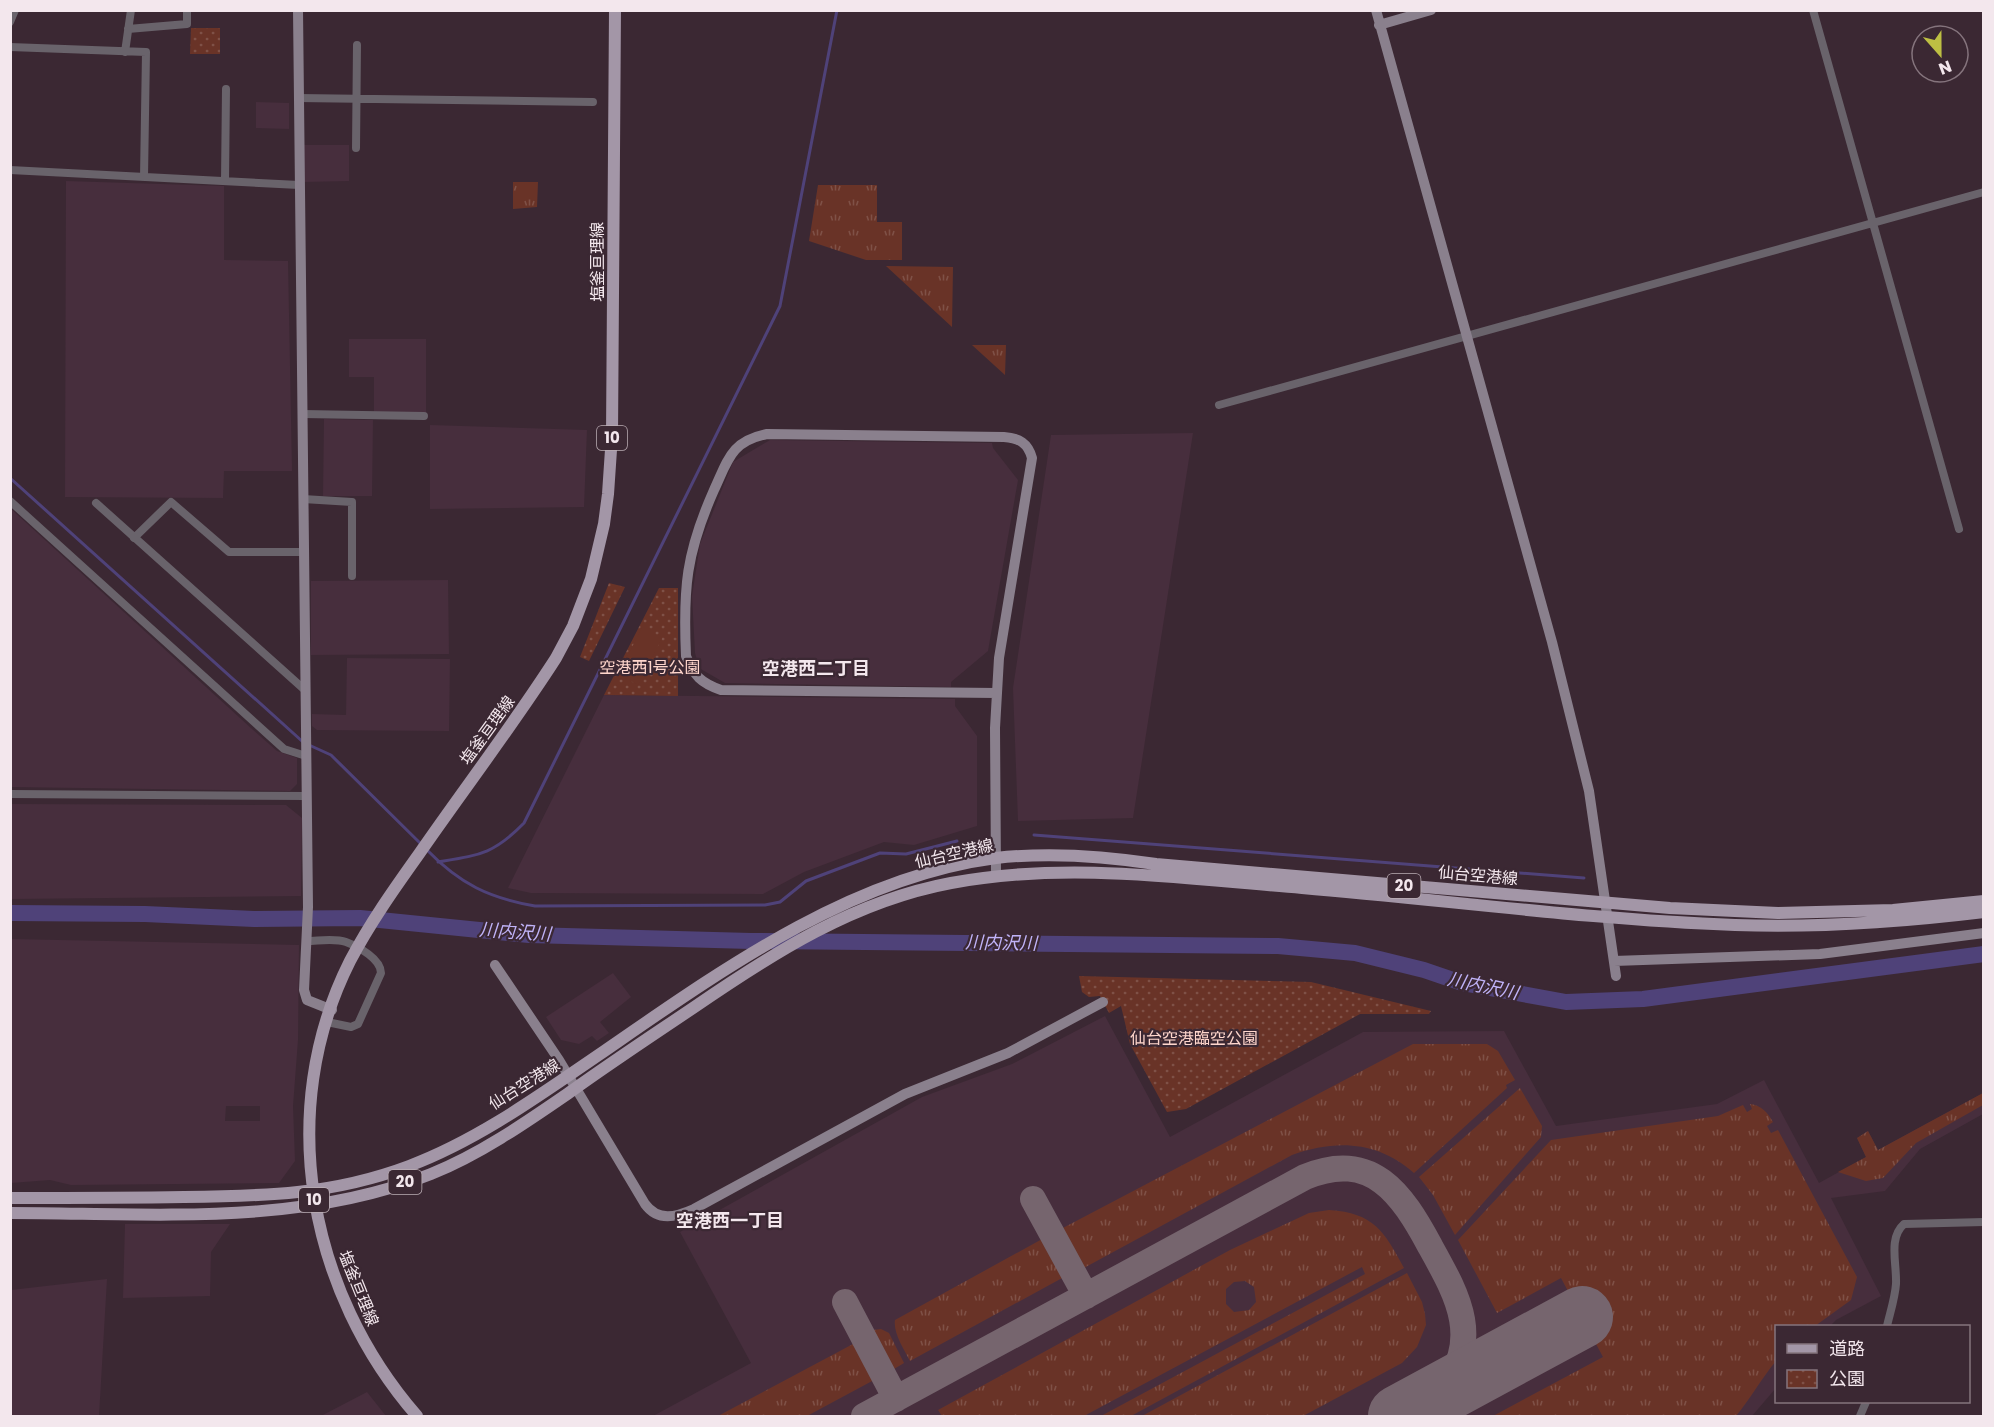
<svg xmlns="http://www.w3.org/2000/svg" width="1994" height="1427" font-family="Poppins,'Noto Sans JP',sans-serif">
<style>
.built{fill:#472e3d;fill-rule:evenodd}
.grass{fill:url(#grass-tufts);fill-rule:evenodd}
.park{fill:url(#park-dots)}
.pitch{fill:#693327}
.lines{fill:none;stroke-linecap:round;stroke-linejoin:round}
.stream{stroke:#4f4279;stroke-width:3}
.river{stroke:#4f4279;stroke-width:16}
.taxiway{stroke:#76656e;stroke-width:26}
.runway{stroke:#76656e;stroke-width:62}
.street{stroke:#69636b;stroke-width:8}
.secondary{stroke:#8a808d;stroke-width:10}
.primary{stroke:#a396a7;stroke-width:12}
.labels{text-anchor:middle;stroke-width:4.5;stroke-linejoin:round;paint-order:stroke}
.shield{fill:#3b2833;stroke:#bcaeb5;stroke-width:1.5}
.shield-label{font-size:15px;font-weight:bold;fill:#f3e7ed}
.street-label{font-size:16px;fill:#f3e7ed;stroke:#3b2833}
.park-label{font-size:16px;fill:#ffd6cc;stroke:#3b2833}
.neighbourhood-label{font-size:18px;font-weight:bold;fill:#f3e7ed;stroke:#3b2833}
.water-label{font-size:18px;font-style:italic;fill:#c0b3f8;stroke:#3b2833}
</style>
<defs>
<pattern id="grass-tufts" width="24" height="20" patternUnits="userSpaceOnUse" patternTransform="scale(1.5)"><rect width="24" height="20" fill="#693327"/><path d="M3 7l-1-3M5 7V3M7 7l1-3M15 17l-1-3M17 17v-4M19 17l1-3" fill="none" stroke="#7f5147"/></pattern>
<pattern id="park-dots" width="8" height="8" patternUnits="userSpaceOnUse" patternTransform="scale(1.5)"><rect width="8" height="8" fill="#693327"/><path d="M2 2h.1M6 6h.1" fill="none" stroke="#7f5147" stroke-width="1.8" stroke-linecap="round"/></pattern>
</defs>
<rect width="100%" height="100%" fill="#3b2833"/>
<!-- built -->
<path class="built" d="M256,102L289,103V129L256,128Z
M303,145H349V181L303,182Z
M66,181L224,186V260L288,261L292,471H224L223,498L65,497Z
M349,339H426V414H374V377H349Z
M324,419L373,420L372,496H323Z
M430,425L587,430L584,507L430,509Z
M1193,433L1133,818L1018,821L1013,688L1051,435Z
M770,440L992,443L993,448L1018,480L988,651L951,682V687L725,683L699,668L695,653L692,596L700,544L733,462Z
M10,508L252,729L277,751L297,758V784L290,791L11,787Z
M448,580L449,654L311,655V581Z
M347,658L450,659L449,731L317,730L312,726V714L346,715Z
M604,695L955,699V706L977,736V826L914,845L884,842L804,872L763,894L531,893L508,888Z
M10,804L286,805L302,818L301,896L11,899Z
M10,939L299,945L298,1040L293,1106L295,1161L279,1183L71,1185L50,1180L11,1183ZM226,1106H260V1121H225Z
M613,973L631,997L600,1022L609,1033L597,1041L592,1036L579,1044L561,1040L546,1017Z
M1105,1016L1170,1137L1363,1032L1504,1031L1556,1126L1717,1104L1764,1080L1819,1183L1866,1157L1857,1138L1868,1131L1878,1150L1983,1093V1114L1920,1149L1885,1191L1831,1198L1881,1296L1836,1320L1830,1326H1776V1388L1752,1416H653L751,1363L680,1232L922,1097L1012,1064Z
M125,1224H230L211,1252L210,1296L123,1298Z
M107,1279L99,1416H11V1290Z
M367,1392L386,1416H321Z"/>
<!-- grass -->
<path class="grass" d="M513,182H538L537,207L513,209Z
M818,185H877V222H902V260H866L809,241Z
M886,266L953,267L952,327Z
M972,345H1006L1005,375Z
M1413,1044H1487L1498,1051L1515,1080L1506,1085L1507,1088L1414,1173C1378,1141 1336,1139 1292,1155L1082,1269L1061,1229Z
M1520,1088L1542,1126L1541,1137L1455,1235L1433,1195L1419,1177Z
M1983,1093V1105L1916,1143L1883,1178L1866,1181L1838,1172L1866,1157L1857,1138L1868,1131L1878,1150Z
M1750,1104C1761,1105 1768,1113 1773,1122L1767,1126L1771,1133L1778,1130L1857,1277L1851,1300L1815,1326H1776V1361C1761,1379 1751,1398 1736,1416H1493L1603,1357L1561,1278L1497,1313L1458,1240L1551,1140L1718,1116L1743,1105L1747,1112L1752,1109Z
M1329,1210C1374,1213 1384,1231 1404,1268L1131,1416H1101L1365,1274L1362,1267L1084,1416H942L938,1410L1230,1250L1309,1213ZM1245,1281L1254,1287L1256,1302L1249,1310L1234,1312L1226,1304V1289L1234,1282Z
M1044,1238L1064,1277L910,1361C904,1349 893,1333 895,1320Z
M1407,1273L1422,1302L1425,1314L1426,1325L1417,1347L1402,1363L1303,1416H1142Z
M881,1329L889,1333L904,1363L894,1369L873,1330Z
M853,1344L874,1380L807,1416H718Z"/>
<!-- park -->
<path class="park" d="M191,28H220V54H190Z
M609,583L625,587L589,661L580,657Z
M659,588H678V696L604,695Z
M1079,976L1311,982L1431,1011L1429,1014H1360L1186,1109L1167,1112L1130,1044L1121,1006L1109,1013L1100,996L1089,997L1082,992Z"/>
<!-- pitch -->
<path class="pitch" d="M642,628L662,638L638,685L618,674Z"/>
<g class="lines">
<!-- stream -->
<path class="stream" d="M10,478L303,742
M309,745L331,755L422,845
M1034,835L1584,878
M427,850C460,884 489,898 535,906L765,905L780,902L806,881L880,853L906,854L957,841
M438,862C480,855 494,854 524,823L780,306L837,10"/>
<!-- river -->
<path class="river" d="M10,913L145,914L254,919L360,918L529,935L751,941L1278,946L1355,953L1424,970L1462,983L1566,1002L1643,999L1984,954"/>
<!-- taxiway -->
<path class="taxiway" d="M1033,1199L1086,1296
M845,1302L896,1399
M864,1416L1305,1177C1372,1149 1402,1194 1430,1246C1459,1298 1483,1340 1440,1394"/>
<!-- runway -->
<path class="runway" d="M1399,1416L1582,1317"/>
<!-- street -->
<path class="street" d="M1813,10L1959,529
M10,22L15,10
M128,29L187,24V10
M10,47L146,52L144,177
M125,52L131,10
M298,98L593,102
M356,148L357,45
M10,170L299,185
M225,181L226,89
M1219,405L1984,192
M302,414L424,416
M303,499L352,502V576
M10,501L284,749L306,756
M96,503L306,691
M134,538L171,502L229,552H303
M10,794L306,796
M307,941C318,941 335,938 346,942C359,947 381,959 381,973L358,1024L351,1027L327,1022
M1887,1326C1890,1313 1895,1298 1896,1284C1897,1264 1888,1238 1904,1224L1984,1222
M1860,1416L1866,1402"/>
<!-- secondary -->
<path class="secondary" d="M298,10L308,907L304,990L307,1000L332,1010
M1376,10L1552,642L1589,791L1616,976
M1379,25L1431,10
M996,693L721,690C701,683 694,676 686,656C683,588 686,553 714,490C728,460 731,441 767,434L1004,437C1019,438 1028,443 1032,458L999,658L995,728L996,874
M1614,961L1820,954L1984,933
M495,965L559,1060L645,1204C658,1222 676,1217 694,1209L905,1094L1008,1053L1103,1002"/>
<!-- primary -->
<path class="primary" d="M10,1198C68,1198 126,1198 184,1197C264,1196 332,1195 409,1166C478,1140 540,1095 600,1054C719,972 850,877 996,858C1049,852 1104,856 1156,864L1670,908L1778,913L1893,910L1984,901
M10,1213C150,1213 298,1227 431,1174C481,1154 528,1121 573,1090C612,1062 653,1035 693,1008C773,953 854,901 951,883C1067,861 1186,879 1302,888C1446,900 1591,920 1735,925C1818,928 1902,922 1984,912
M417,1416C309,1292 274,1112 350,961C370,923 394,889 419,854C464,789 513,725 556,658L573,626L591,579L604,524L608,494L612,435L615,10"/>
</g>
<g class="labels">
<!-- shield labels -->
<g class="shield">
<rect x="597" y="426" width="30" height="24" rx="4.5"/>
<rect x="1387.5" y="874" width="33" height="24" rx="4.5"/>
<rect x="388.5" y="1170" width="33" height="24" rx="4.5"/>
<rect x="299" y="1188" width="30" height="24" rx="4.5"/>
</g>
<g class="shield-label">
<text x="612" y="443">10</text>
<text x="1404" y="891">20</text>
<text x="405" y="1187">20</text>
<text x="314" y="1205">10</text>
</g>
<!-- street labels -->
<g class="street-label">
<text transform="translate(597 262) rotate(-90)" y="6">塩釜亘理線</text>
<text transform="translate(487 730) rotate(-54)" y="6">塩釜亘理線</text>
<text transform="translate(954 853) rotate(-13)" y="6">仙台空港線</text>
<text transform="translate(1478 875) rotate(5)" y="6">仙台空港線</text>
<text transform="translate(524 1084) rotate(-32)" y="6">仙台空港線</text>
<text transform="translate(359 1288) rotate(68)" y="6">塩釜亘理線</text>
</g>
<!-- park labels -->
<g class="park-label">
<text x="650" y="673">空港西1号公園</text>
<text x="1194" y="1044">仙台空港臨空公園</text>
</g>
<!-- neighbourhood labels -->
<g class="neighbourhood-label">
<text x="816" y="675">空港西二丁目</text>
<text x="730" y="1227">空港西一丁目</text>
</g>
<!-- water labels -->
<g class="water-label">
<text transform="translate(515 932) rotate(4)" y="6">川内沢川</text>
<text transform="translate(1001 943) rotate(1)" y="6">川内沢川</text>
<text transform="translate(1483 986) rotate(12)" y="6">川内沢川</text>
</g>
</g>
<!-- border -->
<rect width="1994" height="1427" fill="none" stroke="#f3e7ed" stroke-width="24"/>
<!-- legend -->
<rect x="1775" y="1325" width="195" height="78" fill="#3b2833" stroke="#85747d" stroke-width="1.5"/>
<rect x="1787" y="1344" width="30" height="9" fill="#a396a7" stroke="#85747d" stroke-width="1.5"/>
<text x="1829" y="1355" font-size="18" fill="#f3e7ed">道路</text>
<rect x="1787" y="1370" width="30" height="18" fill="url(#park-dots)" stroke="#85747d" stroke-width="1.5"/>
<text x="1829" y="1385" font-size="18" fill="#f3e7ed">公園</text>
<!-- north arrow -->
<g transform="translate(1940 54) rotate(159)"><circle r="28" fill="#3b2833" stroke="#85747d" stroke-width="1.5"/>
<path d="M0-4.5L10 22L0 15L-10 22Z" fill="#bdbf43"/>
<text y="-9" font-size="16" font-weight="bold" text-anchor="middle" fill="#f3e7ed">N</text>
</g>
</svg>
